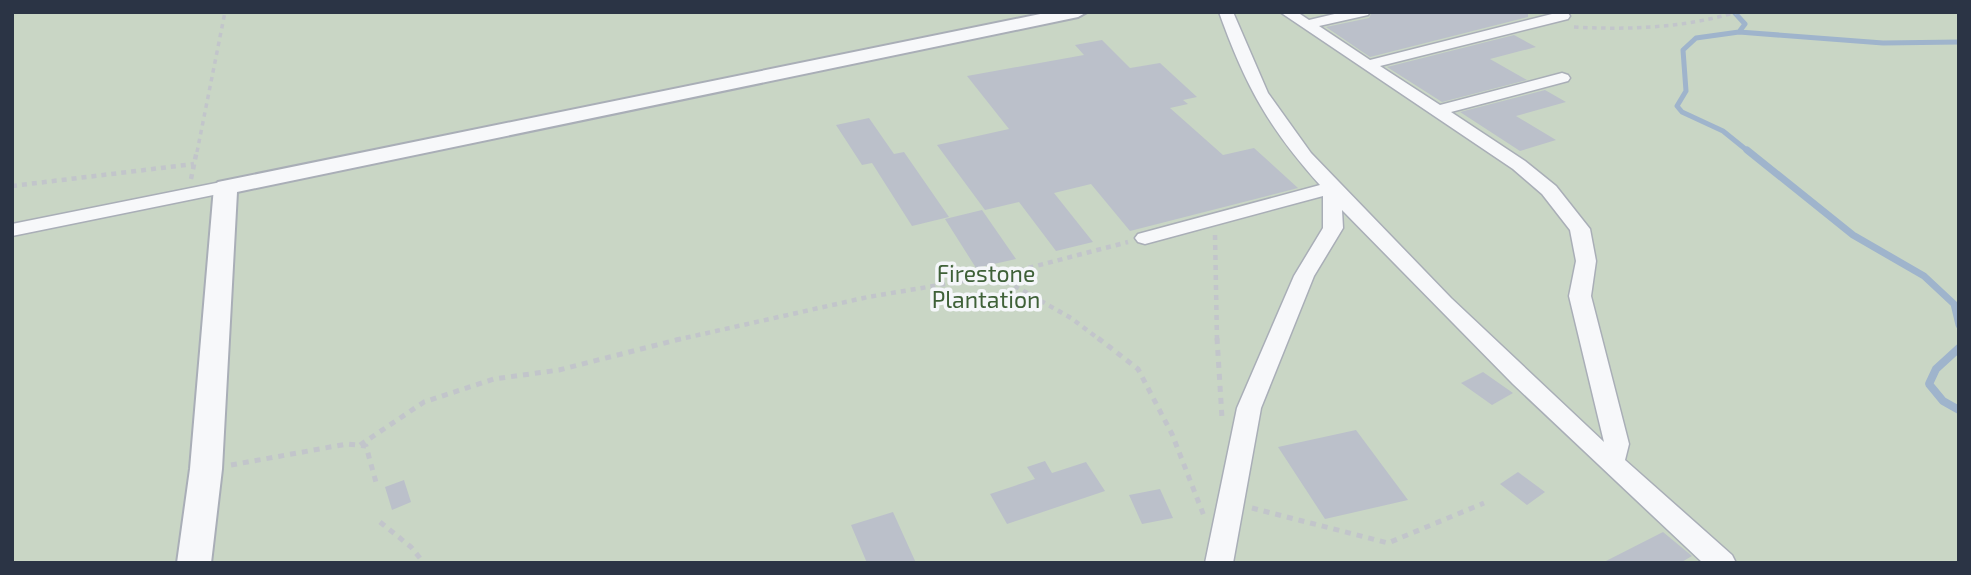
<svg xmlns="http://www.w3.org/2000/svg" width="1971" height="575" font-family="'Exo 2',sans-serif">
<style>
.green{fill:#c9d6c5}
.lines{fill:none;stroke-linecap:round;stroke-linejoin:round}
.stream-far2{stroke:#9fb4cc;stroke-width:5}
.stream-far1{stroke:#9fb4cc;stroke-width:7}
.stream{stroke:#9fb4cc;stroke-width:8}
.building{fill:#bbc0ca}
.minor-casing{stroke:#a9aeb7;stroke-width:3}
.tertiary-casing{stroke:#a9aeb7;stroke-width:4}
.path-far2{stroke:#c2c5cb;stroke-width:3.5;stroke-dasharray:4.5 4.5;stroke-linecap:butt}
.path-far1{stroke:#c2c5cb;stroke-width:4.5;stroke-dasharray:5 5;stroke-linecap:butt}
.path{stroke:#c2c5cb;stroke-width:5;stroke-dasharray:6 6;stroke-linecap:butt}
.minor{fill:#f7f8fa;fill-rule:evenodd}
.tertiary{fill:#f7f8fa;fill-rule:evenodd}
.labels{text-anchor:middle;stroke-width:7;stroke-linejoin:round;paint-order:stroke}
.park-label{font-size:23px;fill:#3f6138;stroke:#f4f6f9}
</style>
<rect width="100%" height="100%" fill="#e4e7ec"/>
<!-- green -->
<path class="green" d="M12,12H1959V563H12Z"/>
<g class="lines">
<!-- stream-far2 -->
<path class="stream-far2" d="M1734,12L1745,24L1739,32
M1749,152L1723,131L1682,112L1677,106L1686,91L1683,50L1696,38L1739,32L1883,43L1959,42"/>
<!-- stream-far1 -->
<path class="stream-far1" d="M1747,150L1853,235L1924,276L1954,304L1959,325"/>
<!-- stream -->
<path class="stream" d="M1959,348L1936,369L1929,384L1943,401L1959,410"/>
</g>
<!-- building -->
<path class="building" d="M1372,12H1528V17L1370,57L1326,27L1369,18Z
M1514,35L1536,47L1490,59L1527,80L1442,102L1387,67Z
M1102,40L1130,68L1160,63L1197,97L1183,100L1188,104L1170,108L1223,155L1254,148L1298,188L1130,231L1091,184L1054,193L1093,242L1056,251L1019,202L985,210L937,145L1009,129L967,76L1084,55L1075,45Z
M1545,90L1566,102L1516,116L1556,140L1520,151L1460,112Z
M869,118L894,154L904,152L949,217L912,226L872,163L862,165L836,125Z
M982,210L1016,259L976,268L945,219Z
M1483,372L1513,393L1492,405L1461,383Z
M1356,430L1408,500L1325,519L1278,447Z
M1045,461L1052,473L1086,462L1105,491L1007,524L990,494L1035,479L1027,467Z
M1518,472L1545,492L1527,505L1500,484Z
M404,480L411,502L392,510L385,487Z
M1160,489L1173,518L1142,524L1129,495Z
M893,512L916,563H867L851,525Z
M1663,532L1692,556L1680,563H1602Z"/>
<g class="lines">
<defs>
<path id="minor" d="M1219,12H1233L1268,93L1311,153L1451,298L1604,442L1569,296L1576,261L1570,230L1542,194L1513,169L1280,12H1297L1309,20L1343,12H1370L1368,15L1319,26L1370,60L1560,12L1568,13L1570,16L1568,19L1380,66L1440,105L1562,73L1568,75L1570,78L1568,81L1451,112L1525,161L1556,186L1590,229L1596,261L1591,296L1629,444L1625,460L1732,555L1736,563H1703L1513,384L1342,210L1343,228L1314,276L1261,408L1233,563H1205L1237,408L1294,276L1323,228V196L1145,244L1138,242L1135,238L1138,234L1320,185C1268,127 1245,85 1219,12Z
M226,181L233,183L235,187L233,191L12,236V224Z"/>
<path id="tertiary" d="M1050,12H1087L1078,17L237,192L222,469L211,563H177L190,469L214,187L218,182Z"/>
</defs>
<!-- minor casing -->
<use href="#minor" class="minor-casing"/>
<!-- tertiary casing -->
<use href="#tertiary" class="tertiary-casing"/>
<!-- path-far2 -->
<path class="path-far2" d="M1574,27C1630,30 1683,28 1737,12
M197,152L225,12"/>
<!-- path-far1 -->
<path class="path-far1" d="M191,179L197,150
M12,186L194,164
M1215,235L1217,340
M997,276L1071,318L1100,340
M676,340L868,297L1005,274L1128,242"/>
<!-- path -->
<path class="path" d="M1098,338L1138,369L1172,434L1204,516
M1217,338L1222,418
M360,445L424,402L494,379L559,370L684,338
M231,465L347,444L366,446L377,486
M1252,508L1388,543L1484,503
M380,522L411,547L424,563"/>
<!-- minor -->
<use href="#minor" class="minor"/>
<!-- tertiary -->
<use href="#tertiary" class="tertiary"/>
</g>
<g class="labels">
<!-- park labels -->
<g class="park-label">
<text x="986" y="282">Firestone<tspan x="986" dy="26">Plantation</tspan></text>
</g>
</g>
<!-- border -->
<rect width="1971" height="575" fill="none" stroke="#2b3445" stroke-width="28"/>
</svg>
